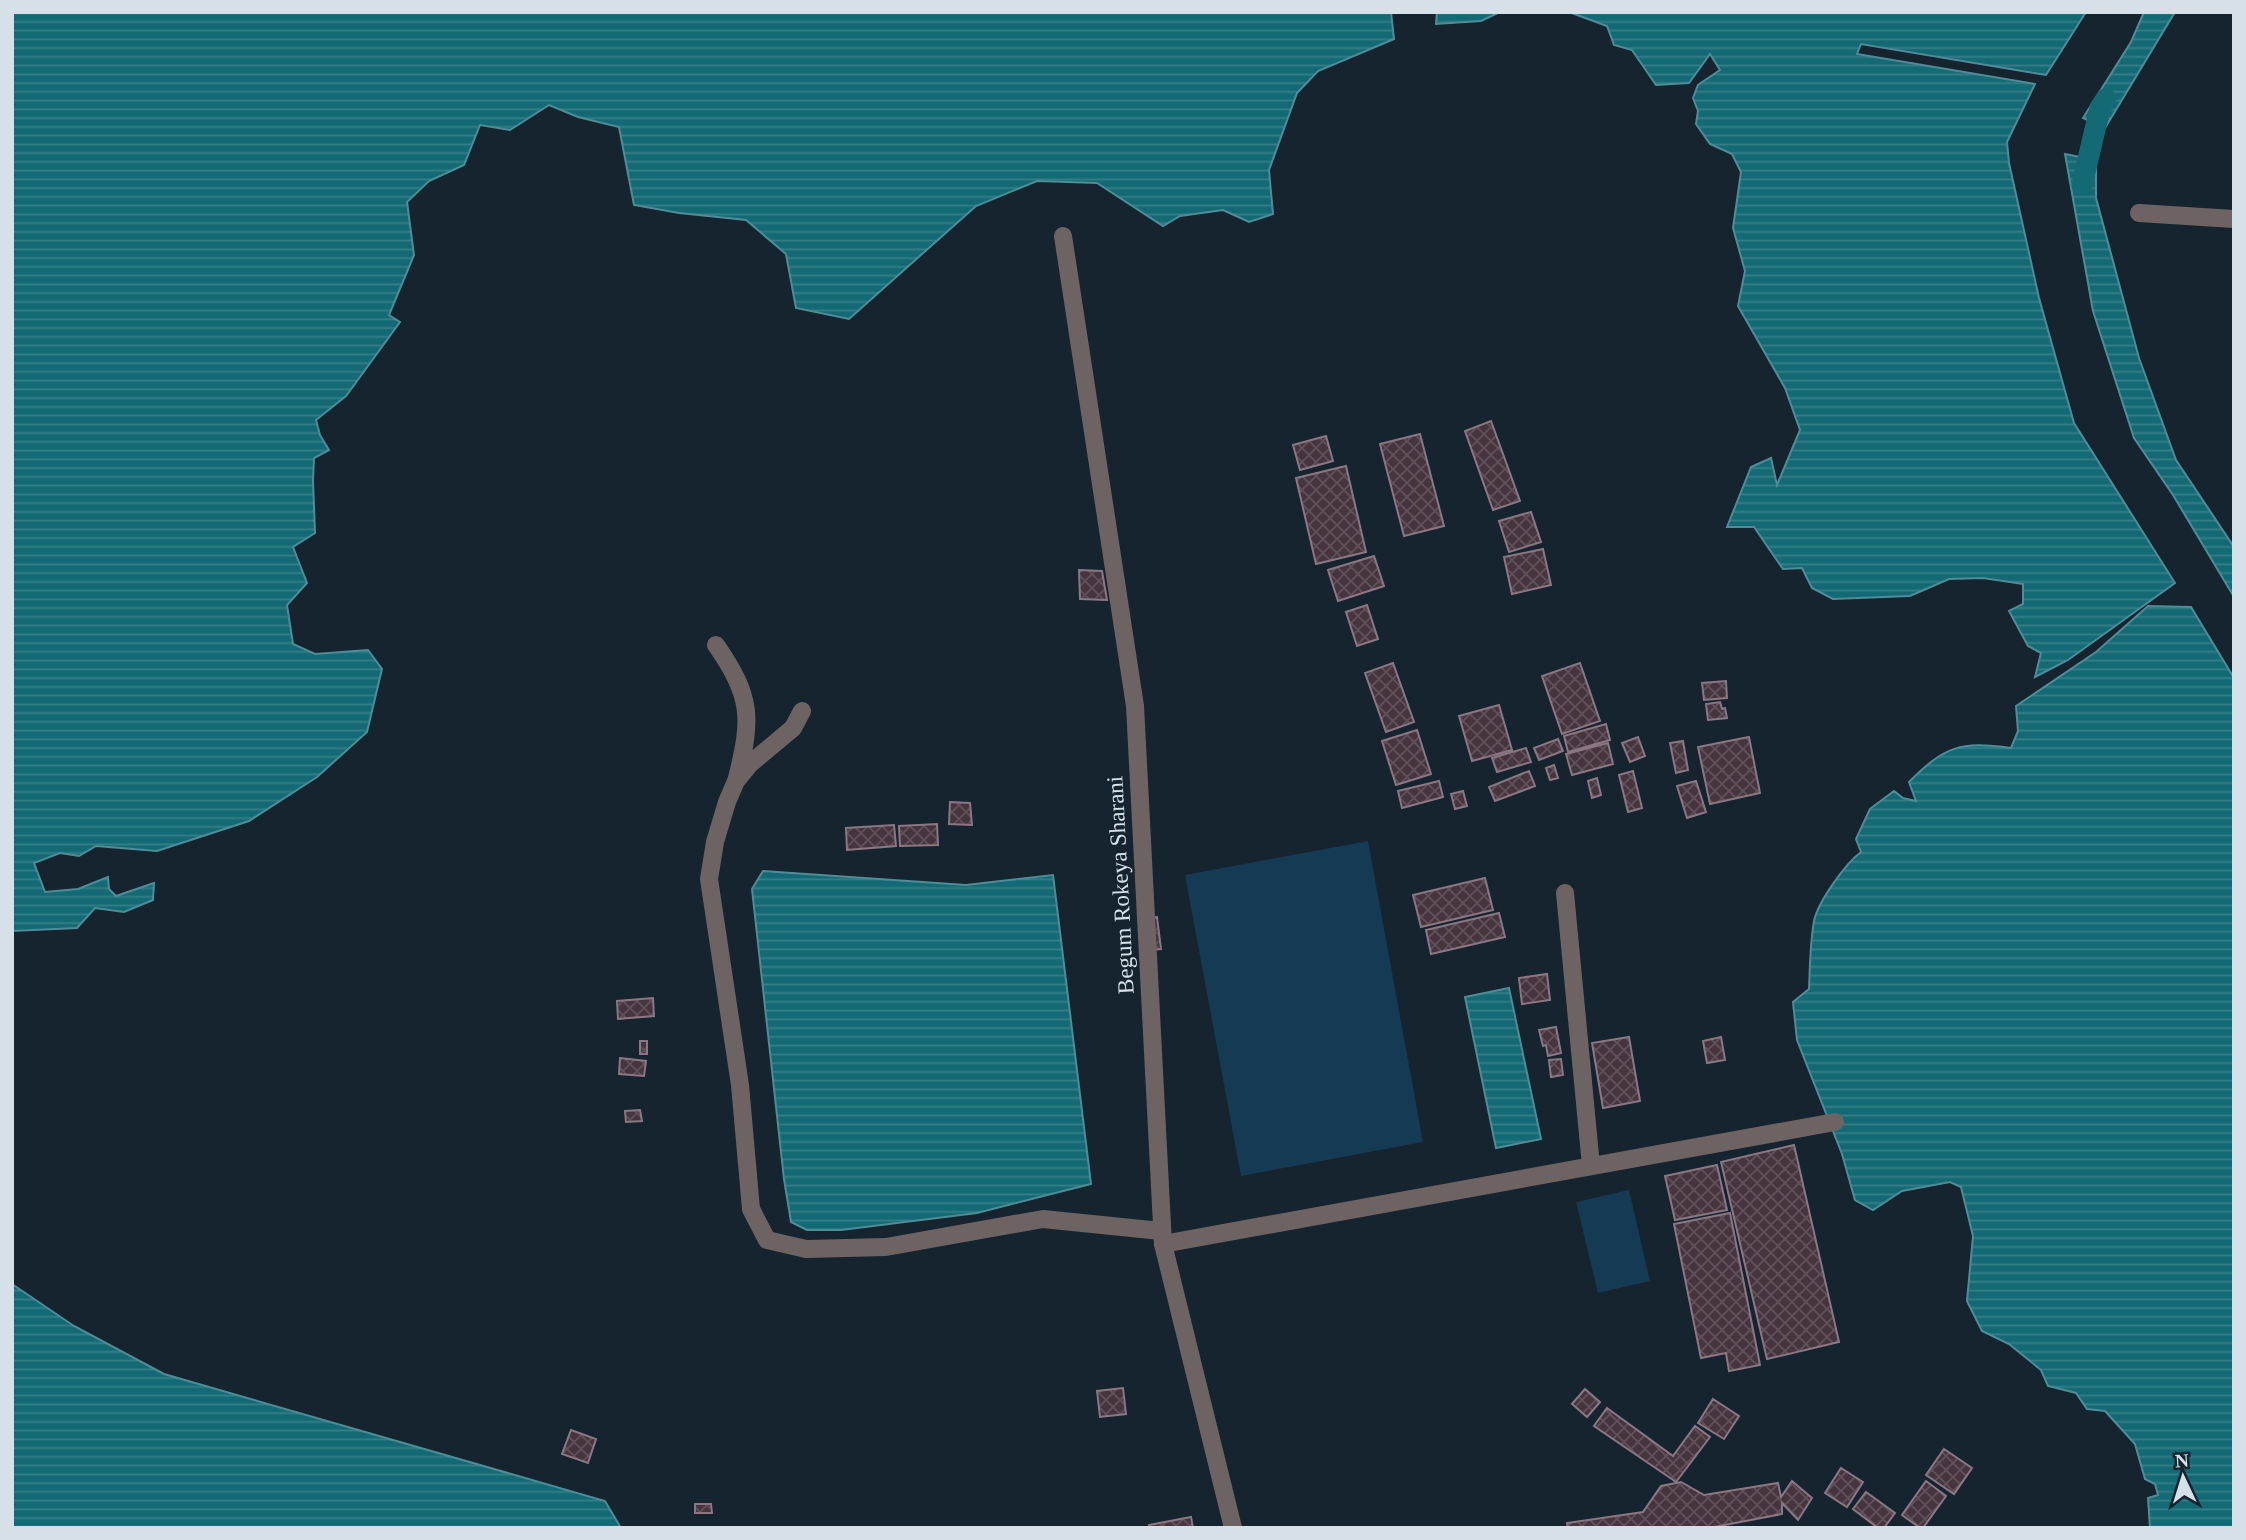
<svg xmlns="http://www.w3.org/2000/svg" width="2246" height="1540" font-family="'Times New Roman',serif">
<style>
.pitch{fill:#153a54}
.water{fill:url(#water-rules);stroke:#4e8d97;stroke-width:2}
.lines{fill:none;stroke-linecap:round;stroke-linejoin:round}
.canal{stroke:#146a74;stroke-width:21}
.building{fill:url(#building-cross-hatch);stroke:#8b7783;stroke-width:2}
.minor{stroke:#6e6363;stroke-width:18}
.tertiary{stroke:#6e6363;stroke-width:18}
.labels{text-anchor:middle;stroke-width:5;stroke-linejoin:round;paint-order:stroke}
.street-label{font-size:23px;fill:#d6e0e8;stroke:#15242f}
</style>
<defs>
<pattern id="water-rules" width="6" height="5" patternUnits="userSpaceOnUse" patternTransform="scale(1.75)"><rect width="6" height="5" fill="#146a74"/><path d="M0 2.5h6" fill="none" stroke="#357f88"/></pattern>
<pattern id="building-cross-hatch" width="8" height="8" patternUnits="userSpaceOnUse" patternTransform="scale(1.75)"><rect width="8" height="8" fill="#46343f"/><path d="M0 0l8 8M0 8l8-8" fill="none" stroke="#60515b"/></pattern>
</defs>
<rect width="100%" height="100%" fill="#15242f"/>
<!-- pitch -->
<path class="pitch" d="M1368,841L1423,1142L1241,1176L1185,875Z
M1629,1190L1650,1281L1598,1293L1576,1202Z"/>
<!-- water -->
<path class="water" d="M12,12H1391L1394,39L1318,71L1297,93L1269,170L1273,214L1249,222L1223,210L1180,216L1163,226L1097,183L1037,181L976,206L849,319L796,308L786,254L746,220L679,213L634,205L619,127L578,117L549,105L510,130L480,125L464,165L429,181L407,202L414,255L389,315L400,322L346,396L316,420L320,435L329,450L314,458L313,481L315,533L293,547L307,583L287,605L293,644L315,654L368,650L382,669L367,732L317,777L249,821L157,851L96,846L79,856L60,853L34,863L45,892L78,889L108,877L109,889L116,896L154,883L153,900L124,912L95,908L77,928L12,931Z
M1437,12H1500L1481,21L1436,24Z
M1569,12H2086L2046,75L1861,44L1857,54L2035,84L2007,142L2009,163L2039,298L2074,423L2175,583L2068,660L2035,677L2041,653L2028,646L2009,611L2023,604V584L1983,578L1949,579L1910,596L1833,599L1812,588L1802,568L1783,569L1754,527H1727L1751,467L1771,458L1777,485L1800,430L1785,388L1738,306L1745,271L1733,228L1741,172L1732,154L1710,144L1696,124L1698,111L1693,98L1698,85L1720,70L1710,54L1689,83L1656,85L1632,50L1614,45L1607,26Z
M2144,12H2175L2105,128L2083,118L2131,42Z
M2065,154L2096,160V198L2139,358L2176,460L2234,547V597L2173,495L2134,438L2093,311Z
M2148,606L2191,607L2234,678V1528H2150L2148,1498L2158,1495L2155,1484L2145,1479L2135,1444L2105,1411L2087,1409L2076,1393L2048,1386L2041,1370L2009,1344L1982,1331L1967,1301L1973,1236L1961,1187L1950,1182L1902,1191L1873,1210L1855,1200L1842,1154L1797,1040L1793,1002L1809,989C1810,967 1810,943 1814,921C1818,902 1845,864 1861,852L1856,839L1870,809L1894,791L1903,798L1916,801L1909,782C1945,746 1960,741 2011,748L2018,731L2016,706L2096,652Z
M763,871L966,885L1053,875L1091,1184L977,1213L841,1230H807L791,1222L784,1179L752,889Z
M1509,988L1541,1139L1496,1148L1465,997Z
M12,1284L74,1326L164,1374L605,1501L621,1528H12Z"/>
<g class="lines">
<!-- canal -->
<path class="canal" d="M2082,185L2100,108L2106,99"/>
</g>
<!-- building -->
<path class="building" d="M1491,421L1520,501L1493,510L1465,431Z
M1420,434L1444,526L1404,536L1380,444Z
M1326,436L1333,461L1300,470L1293,445Z
M1346,466L1366,552L1316,564L1296,478Z
M1531,512L1541,542L1509,552L1499,521Z
M1543,549L1551,585L1512,594L1504,557Z
M1374,556L1384,586L1338,601L1328,570Z
M1079,570L1102,571L1107,600L1080,599Z
M1367,605L1378,639L1357,646L1346,612Z
M1393,663L1414,722L1386,732L1365,673Z
M1580,663L1600,721L1562,734L1542,676Z
M1726,681L1727,698L1704,700L1702,683Z
M1720,702L1722,709L1725,708L1727,718L1708,720L1706,704Z
M1499,705L1512,750L1472,761L1459,716Z
M1606,724L1610,740L1568,752L1564,736Z
M1417,730L1431,774L1396,785L1382,741Z
M1638,737L1645,756L1630,762L1622,743Z
M1749,737L1760,793L1710,804L1698,747Z
M1558,739L1563,751L1539,760L1534,748Z
M1683,741L1688,770L1676,773L1670,743Z
M1608,743L1613,764L1572,775L1566,754Z
M1526,748L1531,762L1497,772L1492,758Z
M1554,765L1558,778L1550,780L1546,768Z
M1529,771L1535,786L1495,801L1489,787Z
M1633,771L1642,808L1628,812L1619,775Z
M1597,778L1601,795L1592,798L1588,781Z
M1439,781L1443,797L1402,808L1398,791Z
M1696,781L1706,812L1687,818L1677,786Z
M1463,791L1467,806L1455,809L1451,794Z
M950,802L970,803L972,825L949,824Z
M937,824L938,845L900,846L899,826Z
M894,825L896,846L847,850L846,828Z
M1485,878L1493,910L1421,927L1413,895Z
M1499,913L1505,937L1431,954L1426,930Z
M1157,917L1161,949L1144,951L1140,920Z
M1547,974L1550,1000L1522,1004L1519,978Z
M653,998L654,1016L618,1019L617,1001Z
M1556,1027L1561,1053L1548,1056L1546,1045L1543,1046L1539,1030Z
M1629,1037L1640,1101L1603,1108L1592,1043Z
M1721,1037L1725,1060L1707,1063L1703,1041Z
M640,1041H647V1054H640Z
M620,1058L646,1061L644,1076L619,1074Z
M1561,1059L1563,1075L1551,1077L1549,1060Z
M640,1110L642,1121L626,1122L625,1111Z
M1794,1145L1839,1342L1767,1359L1721,1162Z
M1717,1165L1727,1210L1675,1220L1665,1176Z
M1730,1213L1760,1365L1729,1371L1726,1353L1701,1358L1674,1224Z
M1123,1388L1126,1414L1100,1417L1097,1391Z
M1585,1389L1600,1402L1587,1417L1572,1404Z
M1713,1399L1739,1416L1724,1439L1698,1423Z
M1607,1408L1673,1456L1695,1426L1710,1437L1676,1482L1594,1426Z
M571,1430L596,1439L588,1463L562,1454Z
M1944,1449L1972,1468L1954,1494L1926,1475Z
M1841,1468L1863,1482L1847,1507L1825,1493Z
M1792,1481L1812,1498L1798,1520L1782,1503V1514L1709,1528H1568L1567,1523L1643,1512L1661,1486L1681,1482L1704,1495L1778,1483L1781,1497Z
M1926,1481L1946,1496L1923,1528H1920L1902,1515Z
M1866,1492L1895,1513L1884,1528H1878L1853,1509Z
M695,1504H711L712,1513H695Z
M1191,1517L1193,1528H1150L1149,1525Z"/>
<g class="lines">
<!-- minor -->
<path class="minor" d="M2139,213L2234,219
M716,645C752,697 752,718 737,778
M802,711L793,728L750,764L736,781L727,802L715,842L709,879L740,1085L751,1209L767,1240L806,1249L886,1247L1043,1219L1161,1231
M1565,893L1591,1166
M1163,1244L1835,1122"/>
<!-- tertiary -->
<path class="tertiary" d="M1063,236L1135,706L1163,1244L1233,1528"/>
</g>
<g class="labels">
<!-- street labels -->
<g class="street-label">
<text transform="translate(1120 885) rotate(-93)" y="8">Begum Rokeya Sharani</text>
</g>
</g>
<!-- border -->
<rect width="2246" height="1540" fill="none" stroke="#d6e0e8" stroke-width="28"/>
<!-- north arrow -->
<g transform="translate(2183 1477) rotate(356)" stroke="#15242f" stroke-width="5" paint-order="stroke">
<path d="M0-5L12 26L0 18L-12 26Z" fill="#d6e0e8"/>
<text y="-10" font-size="19" font-weight="bold" text-anchor="middle" fill="#d6e0e8">N</text>
</g>
</svg>
